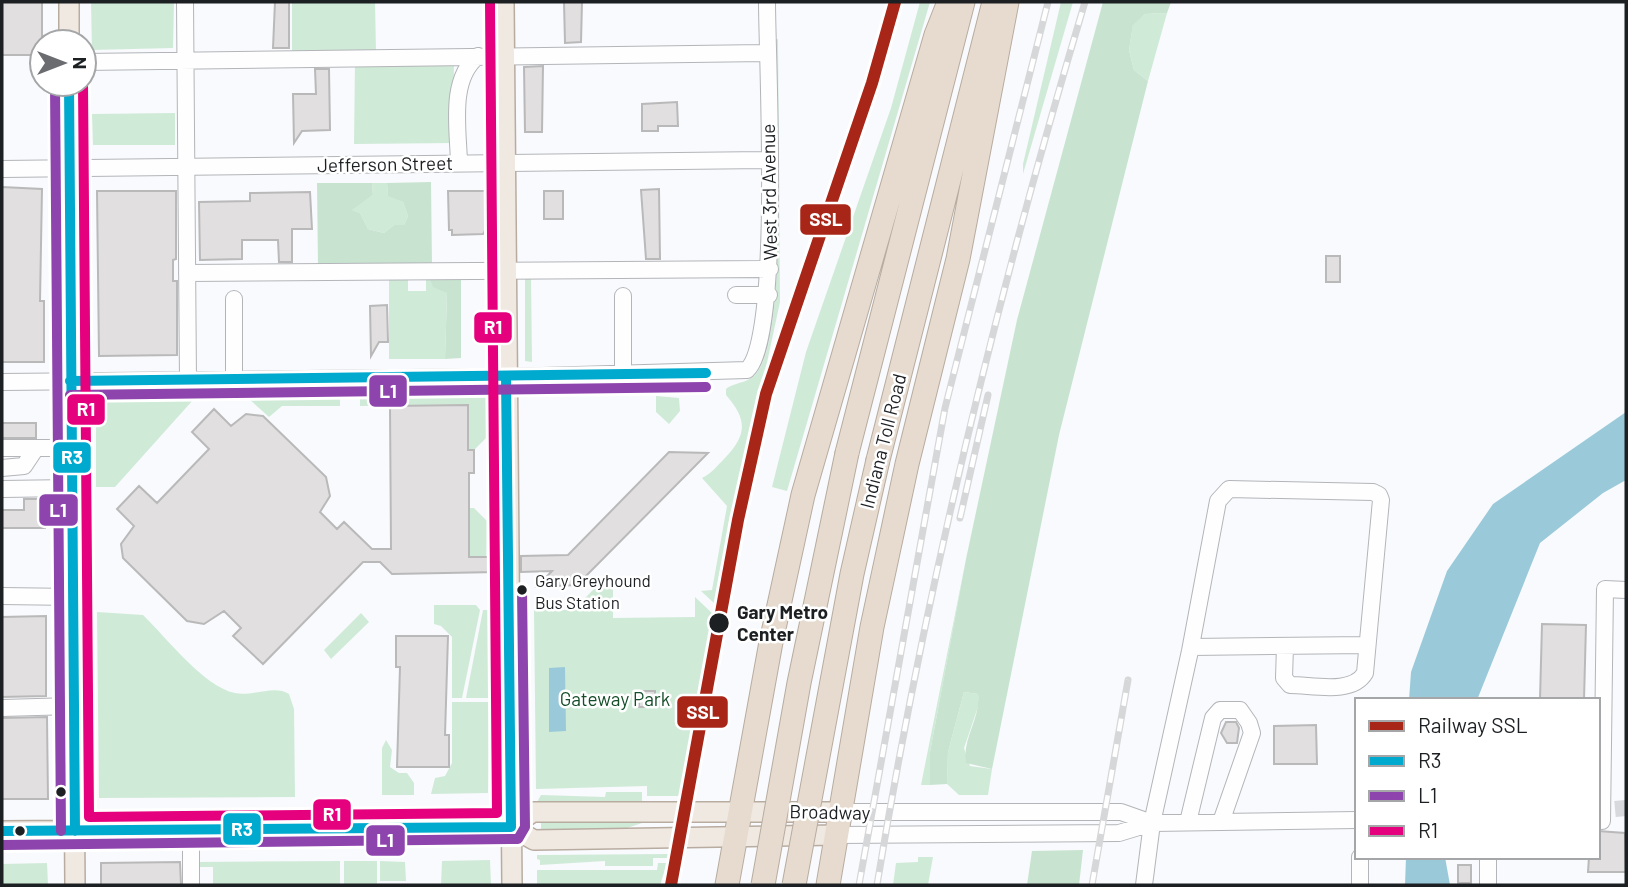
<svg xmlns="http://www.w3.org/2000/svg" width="1628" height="887" font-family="Barlow,sans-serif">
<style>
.green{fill:#d0ead8}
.forest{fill:#c8e4d0}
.water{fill:#9acad9}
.building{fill:#e1dfe0;stroke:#bab9ba;stroke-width:2}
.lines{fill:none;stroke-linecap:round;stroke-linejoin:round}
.minor-tunnel{stroke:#d7d9dc;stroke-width:16;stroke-dasharray:16 8;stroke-linecap:butt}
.minor-casing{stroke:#b3b5b8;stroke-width:18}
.major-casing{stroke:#b8aca0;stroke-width:22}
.highway-casing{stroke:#b8aca0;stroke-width:25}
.minor{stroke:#fefeff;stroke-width:16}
.major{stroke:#f0e9e2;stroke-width:19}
.highway{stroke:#e6dbce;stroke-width:23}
.rail-casing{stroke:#d6d7d8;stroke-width:7}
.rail{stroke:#fff;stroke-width:4.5;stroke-dasharray:13;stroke-linecap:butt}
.highway-bridge-casing{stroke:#b8aca0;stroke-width:25;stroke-linecap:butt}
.highway-bridge{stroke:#e6dbce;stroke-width:23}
.bus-1-casing{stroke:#fff;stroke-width:16}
.bus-2-casing{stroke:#fff;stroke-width:16}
.bus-3-casing{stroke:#fff;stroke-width:16}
.bus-1{stroke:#00a9ce;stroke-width:10}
.bus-2{stroke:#8e44ad;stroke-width:10}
.bus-3{stroke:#e5007d;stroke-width:10}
.rail-1-casing{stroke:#fff;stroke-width:18}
.rail-1{stroke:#a82618;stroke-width:12}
.bus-dot{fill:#1d2023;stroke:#fff;stroke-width:2.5}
.labels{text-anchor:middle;stroke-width:5;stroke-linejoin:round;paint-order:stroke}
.bus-label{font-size:17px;fill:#1d2023;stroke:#fff;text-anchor:start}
.street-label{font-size:19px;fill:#1d2023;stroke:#fff}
.stop-label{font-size:19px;font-weight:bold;fill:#1d2023;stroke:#fff;text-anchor:start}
.park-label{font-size:19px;fill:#154d29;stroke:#fff}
.line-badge{stroke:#fff;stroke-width:2.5}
.badge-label{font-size:19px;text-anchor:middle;font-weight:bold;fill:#fff}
</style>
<rect width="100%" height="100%" fill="#f8fafd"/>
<!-- green -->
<path class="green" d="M91,2H174L173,48L92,50Z
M292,2H375L376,51H292Z
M920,2H930L787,491L772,487L806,352L891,108Z
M1061,2H1073L1023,174V164Z
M1167,13L1148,81L1134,70L1129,50L1133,24L1145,14Z
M778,39L780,302L715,604L701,591L712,590L727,506L702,478C711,474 717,466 724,459C747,435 748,420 726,395V389C736,381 750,384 758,371C790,324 774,106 773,40Z
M454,60L453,143L354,144L355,61Z
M175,113V145H93L92,114Z
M372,183H387L388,195L403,202L408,216L404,225H394L384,233L368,229L360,213L351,210L373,195Z
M389,276H408V291H426V276H429L447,293L445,359H389Z
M525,276L531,277L532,362L525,361Z
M656,396L679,398L680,411L669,424L656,412Z
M486,397L487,437L474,450H468V405L360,406V398Z
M249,399H340V406H282L269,417Z
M193,400L115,487H96V401Z
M89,401L92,415L93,585L90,578Z
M469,508H474L487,521L486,573H470Z
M966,559L930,752V785H921Z
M605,578L613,585V618L695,617V597L713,614L679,796H647V786L536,789L534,610H573Z
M434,605H476L480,610L462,698H452V637L441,626L434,624Z
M483,610H488L489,698H466Z
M529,610L530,789L526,795L523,787L522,615Z
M97,612L143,615C166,637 204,687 235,693C253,697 274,684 289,694L294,709L295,797L99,798Z
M361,613L369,622L331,659L324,650Z
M964,692L978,694L979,704L964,748L970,766L992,769L988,795H959L947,784L948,752Z
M452,702H489L488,793L431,794L435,778L445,776L452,763Z
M386,740L392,750L390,767L399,773H407L414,783V795H382V748Z
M606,792H642V804H536L541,795L605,797Z
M651,820L624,829L541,830V822Z
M668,854V858H653V866H605V861L540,865V860L537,859V855H543Z
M918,857H933L928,885H893L896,863L918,862Z
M490,860L491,885H441L442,861Z
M340,861V885H213V867H200V862Z
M344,861H377V885H344Z
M380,861L405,862L406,881H380Z
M47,863L48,885H2V864Z
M658,863H667L660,885H537V870H657Z"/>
<!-- forest -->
<path class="forest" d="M1103,2H1171L1167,13L1145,14L1133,25L1129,50L1134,70L1148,81L1059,435L992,769L966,763C962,738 981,718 978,694L964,692L948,752L947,784L930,785V752L966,559L1017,320Z
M431,182L432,266L318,267L317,183H372L373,195L352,210L360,213L368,229L384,233L394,225H404L408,216L403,202L388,196L387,183Z
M429,276H461V358L445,359L447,293L433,287Z
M1083,850L1079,885H1027L1032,851Z"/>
<!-- water -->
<path class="water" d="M1626,412V480L1603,493L1540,543L1477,700H1409L1411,672L1447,571L1493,504Z
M565,667L566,731L549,732V668Z
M1406,857H1445L1450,885H1405Z"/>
<!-- building -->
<path class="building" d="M2,2H42V55H2Z
M275,2H289V48H273Z
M564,2H582L581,42L565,43Z
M543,66L542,132H525L524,67Z
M315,69H329L330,130L302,131L294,143L293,94H316Z
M677,102L678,126H658V131H642V104Z
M2,187L42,189L40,301H44V362H2Z
M659,189L660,259H646L641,190Z
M97,191H176V259L173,260V281H177V355L99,356Z
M448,191H486V229L483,234L452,235V230H449Z
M544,191H563V219H544Z
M310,192L312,229H292V262H279L278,240H242V259L200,260L199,202L250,201V193Z
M1326,256H1340V282H1326Z
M387,305L388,342H379L371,356L370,306Z
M468,405V450H474V473H469V557H497V572L392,574L380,562H363L263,664L233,636L241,628L224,611L204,624L187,621L123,558L121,544L134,526L117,509L139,486L157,503L209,449L192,432L214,409L231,426L246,414L263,416L326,477L330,496L320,512L337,529L344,522L372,549H391L390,406Z
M2,423H36V438H2Z
M669,452L708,453L577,585L537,587L552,571L521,572V556L568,555Z
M24,499H45V528H2V510H24Z
M46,616V696L2,697V617Z
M1542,624L1586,625L1584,700H1540Z
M396,636H448L445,735H449V767H397L400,667H396Z
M639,691H655V707H639Z
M47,717L48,799H2V718Z
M1226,722H1236L1239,728L1237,743H1227L1221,733Z
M1316,725L1317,764H1274V726Z
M1598,831L1625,833L1626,872H1588L1589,857H1598Z
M180,862L181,885H101V863Z
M1458,865H1471V883H1458Z"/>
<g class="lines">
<!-- minor-tunnel -->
<path class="minor-tunnel" d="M1615,809L1626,808"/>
<defs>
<path id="minor" d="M185,2L188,381
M84,62L767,53
M459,162C458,128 449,79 478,56
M2,169L768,160
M187,273L770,269
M736,295H769
M623,296V373
M234,299V381
M2,382L506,377L747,370C782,339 767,61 767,2
M2,448H71
M2,468L24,466L36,448
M2,489L71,488
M2,596L73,597
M1191,647L1367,645
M2,708L73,706
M841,812H1121L1152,823
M1602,821L1605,589L1626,590
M1188,822L1213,718L1220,710H1240L1249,723L1252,733L1221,822
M191,830V885
M837,835L1119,833L1152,823L1357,820
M1144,885L1152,823L1190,651L1218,501L1229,489L1373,492L1379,495L1381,500L1365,673C1352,695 1313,685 1290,685L1284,678L1285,646
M1360,885V857
M1488,885V857"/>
<path id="major" d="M69,2V42
M504,2L512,885
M69,84L75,885
M511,827L533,812H841
M2,831L511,827L534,840L837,835"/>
<path id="highway" d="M847,453L963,2
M878,460L994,2
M727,885L771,642L803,495L936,35L949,2
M828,885L872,627L907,464L958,259L1007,2"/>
</defs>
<!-- minor casing -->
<use href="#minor" class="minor-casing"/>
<!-- major casing -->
<use href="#major" class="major-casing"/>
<!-- highway casing -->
<use href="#highway" class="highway-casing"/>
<!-- minor -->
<use href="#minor" class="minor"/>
<!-- major -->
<use href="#major" class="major"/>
<!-- highway -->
<use href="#highway" class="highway"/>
<defs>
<path id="rail" d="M960,518L988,395
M859,885L945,408L1048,2
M877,885C926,586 998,292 1085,2
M1092,885L1128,680"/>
</defs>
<!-- rail casing -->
<use href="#rail" class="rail-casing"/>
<!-- rail -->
<use href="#rail" class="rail"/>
<defs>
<path id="highway-bridge" d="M763,885L799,683L847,453
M794,885L852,574L878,460"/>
</defs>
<!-- highway-bridge casing -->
<use href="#highway-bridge" class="highway-bridge-casing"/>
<!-- highway-bridge -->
<use href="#highway-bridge" class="highway-bridge"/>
<defs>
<path id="bus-1" d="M69,84L75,831
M70,381L706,373
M2,831L511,827L506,377"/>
<path id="bus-2" d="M55,84L61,831
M70,395L706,387
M2,845L518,839L525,827L522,590"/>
<path id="bus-3" d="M83,84L89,817L497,813L490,2"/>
</defs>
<!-- bus-1 casing -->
<use href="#bus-1" class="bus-1-casing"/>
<!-- bus-2 casing -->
<use href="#bus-2" class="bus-2-casing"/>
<!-- bus-3 casing -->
<use href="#bus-3" class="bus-3-casing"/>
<!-- bus-1 -->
<use href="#bus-1" class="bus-1"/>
<!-- bus-2 -->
<use href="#bus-2" class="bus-2"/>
<!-- bus-3 -->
<use href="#bus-3" class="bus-3"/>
<defs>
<path id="rail-1" d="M671,885L738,520L766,394L872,83L895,2"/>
</defs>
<!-- rail-1 casing -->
<use href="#rail-1" class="rail-1-casing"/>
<!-- rail-1 -->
<use href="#rail-1" class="rail-1"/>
</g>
<!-- markers -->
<g class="bus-dot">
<circle cx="522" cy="590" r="6"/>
<circle cx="719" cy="623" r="11"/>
<circle cx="61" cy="792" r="6"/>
<circle cx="20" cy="831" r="6"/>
</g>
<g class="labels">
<!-- bus labels -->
<g class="bus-label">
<text x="535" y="587">Gary Greyhound<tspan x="535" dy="22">Bus Station</tspan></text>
</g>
<!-- street labels -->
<g class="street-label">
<text transform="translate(385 164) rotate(-1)" y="7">Jefferson Street</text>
<text transform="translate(769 192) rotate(-91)" y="7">West 3rd Avenue</text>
<text transform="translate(883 441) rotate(-76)" y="7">Indiana Toll Road</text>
<text transform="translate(830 812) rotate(1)" y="7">Broadway</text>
</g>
<!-- stop labels -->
<g class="stop-label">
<text x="737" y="619">Gary Metro<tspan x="737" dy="22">Center</tspan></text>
</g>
<!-- park labels -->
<g class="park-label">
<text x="615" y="706">Gateway Park</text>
</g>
</g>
<g class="line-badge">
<rect x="799" y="203" width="53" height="33" rx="7" fill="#a82618"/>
<rect x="473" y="311" width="40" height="33" rx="7" fill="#e5007d"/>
<rect x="368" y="374" width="40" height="34" rx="7" fill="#8e44ad"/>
<rect x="66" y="393" width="40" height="33" rx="7" fill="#e5007d"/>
<rect x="52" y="441" width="40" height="33" rx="7" fill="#00a9ce"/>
<rect x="38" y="493" width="41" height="34" rx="7" fill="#8e44ad"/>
<rect x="676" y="695" width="53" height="34" rx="7" fill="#a82618"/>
<rect x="312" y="798" width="40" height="33" rx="7" fill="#e5007d"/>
<rect x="222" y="812" width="40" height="34" rx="7" fill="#00a9ce"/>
<rect x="365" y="824" width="41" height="33" rx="7" fill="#8e44ad"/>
</g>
<g class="badge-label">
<text x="826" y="226">SSL</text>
<text x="493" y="334">R1</text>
<text x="388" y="398">L1</text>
<text x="86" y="416">R1</text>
<text x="72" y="464">R3</text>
<text x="58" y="517">L1</text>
<text x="703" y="719">SSL</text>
<text x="332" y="821">R1</text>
<text x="242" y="836">R3</text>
<text x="385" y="847">L1</text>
</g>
<!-- border -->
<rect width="1628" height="887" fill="none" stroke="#1d2023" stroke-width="7"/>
<!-- legend -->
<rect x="1355" y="698" width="245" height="161" fill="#ffffff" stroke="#a5a6a7" stroke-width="2"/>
<rect x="1369" y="721" width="35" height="10" fill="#a82618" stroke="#a5a6a7" stroke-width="2"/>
<text x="1418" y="733" font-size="21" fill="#1d2023">Railway SSL</text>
<rect x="1369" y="756" width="35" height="10" fill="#00a9ce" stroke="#a5a6a7" stroke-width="2"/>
<text x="1418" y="768" font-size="21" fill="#1d2023">R3</text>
<rect x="1369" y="791" width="35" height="10" fill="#8e44ad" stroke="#a5a6a7" stroke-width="2"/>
<text x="1418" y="803" font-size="21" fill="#1d2023">L1</text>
<rect x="1369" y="826" width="35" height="10" fill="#e5007d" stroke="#a5a6a7" stroke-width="2"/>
<text x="1418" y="838" font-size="21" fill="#1d2023">R1</text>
<!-- north arrow -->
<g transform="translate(63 63) rotate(90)"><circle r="33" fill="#ffffff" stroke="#a5a6a7" stroke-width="2"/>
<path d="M0-5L12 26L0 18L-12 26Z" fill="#6a6c6f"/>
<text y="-10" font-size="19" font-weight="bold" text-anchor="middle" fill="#1d2023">N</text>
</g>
</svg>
